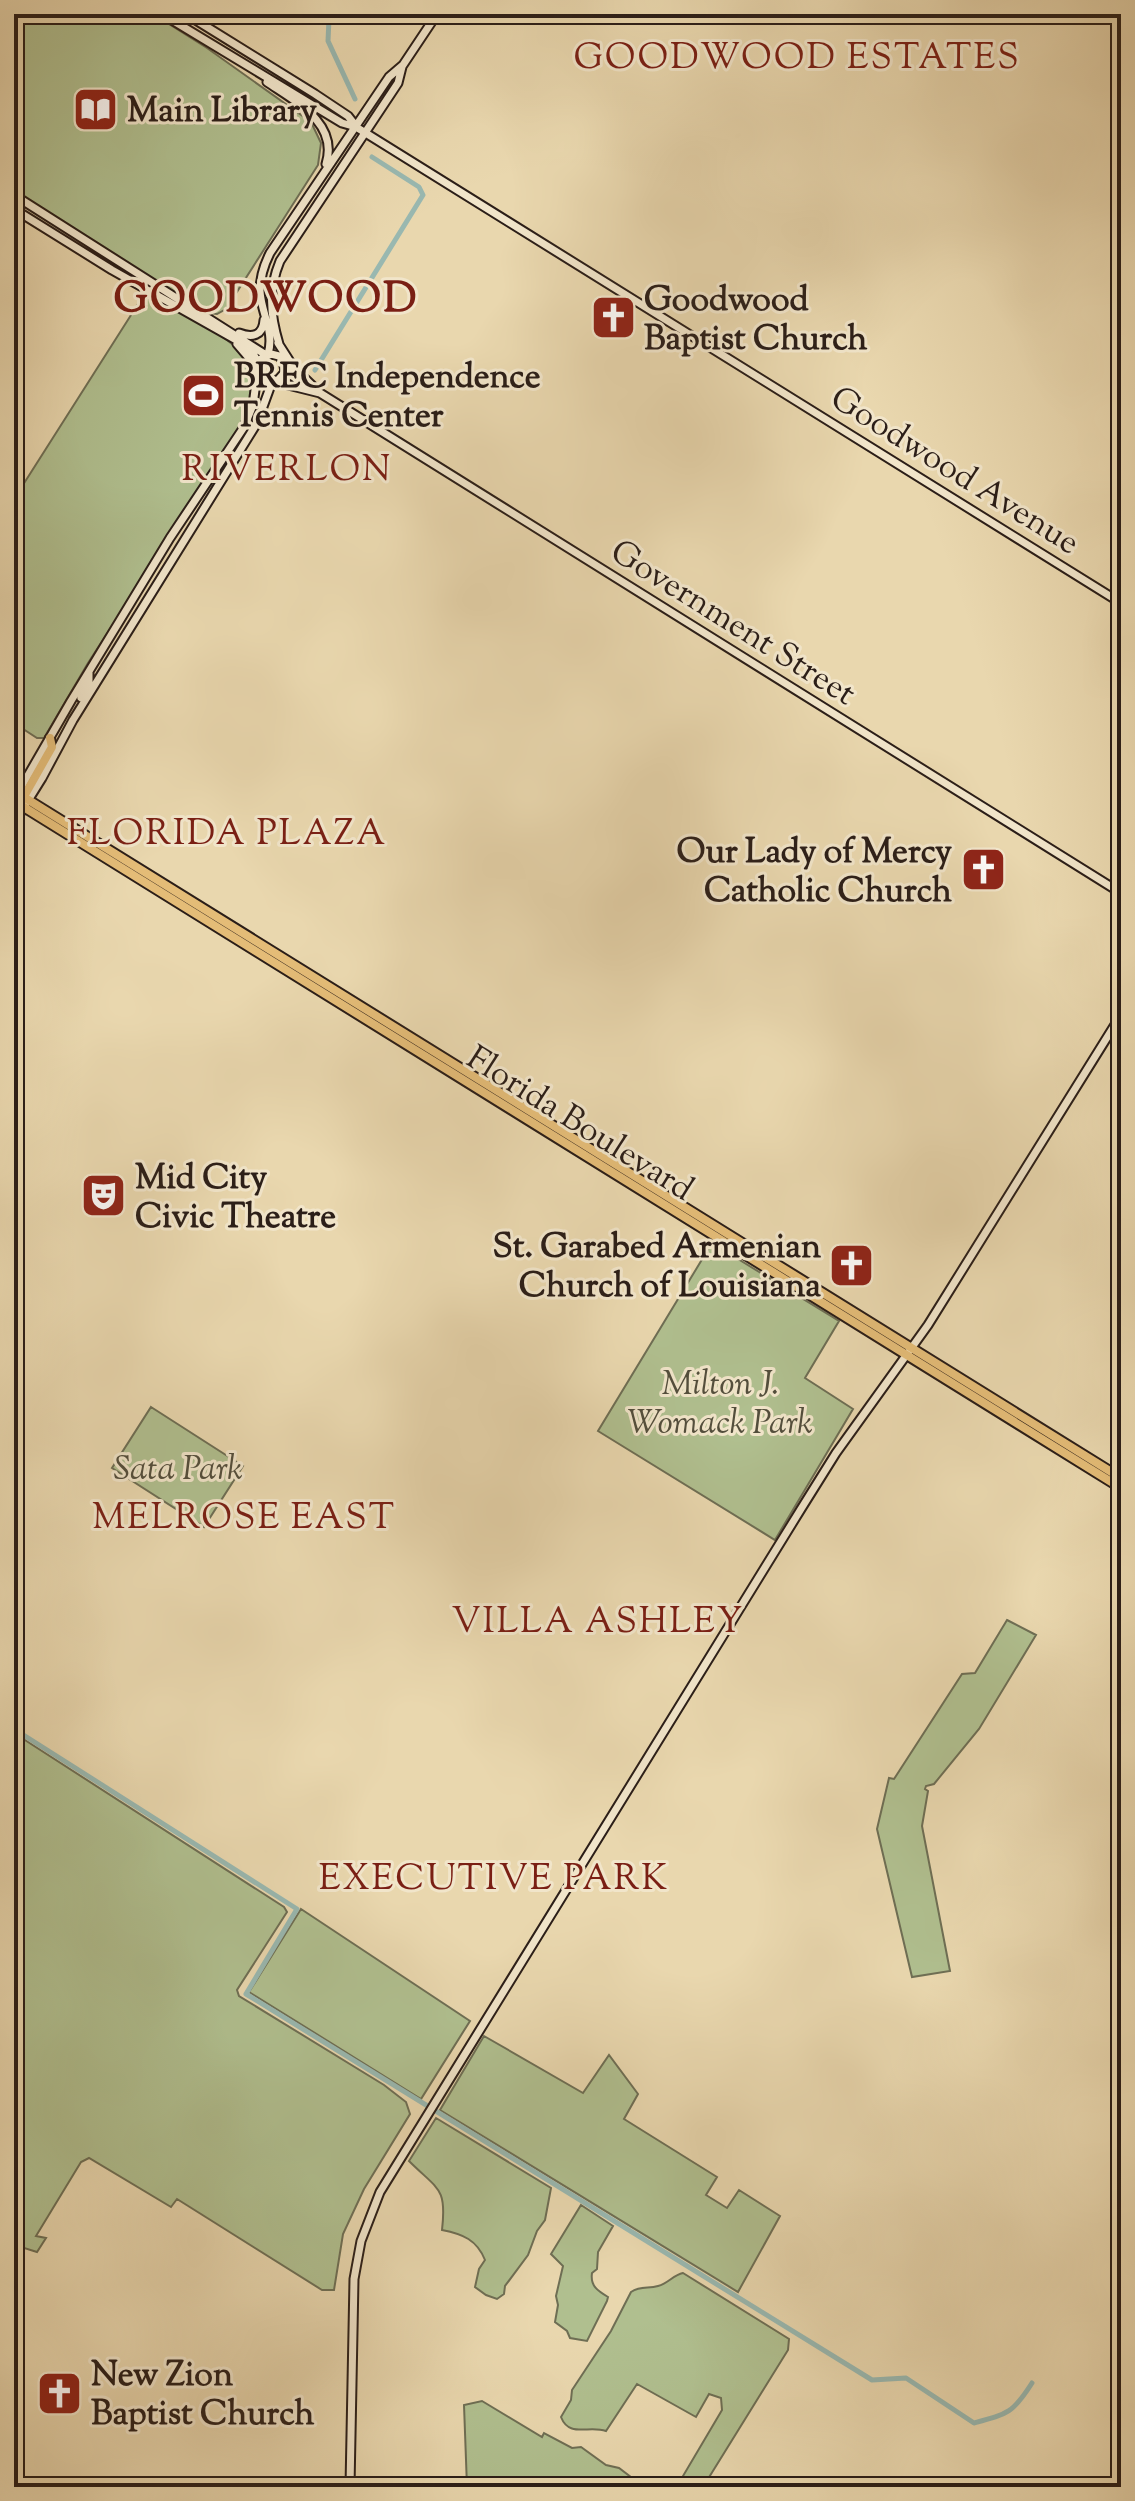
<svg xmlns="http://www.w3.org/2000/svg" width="1135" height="2501" font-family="'Sorts Mill Goudy',serif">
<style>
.green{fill:#b0bf8f;stroke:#6e6e54;stroke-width:2}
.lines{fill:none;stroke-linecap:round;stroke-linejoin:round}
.canal{stroke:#99b8b0;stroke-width:5}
.secondary-casing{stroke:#2b1e18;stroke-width:11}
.primary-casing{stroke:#2b1e18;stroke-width:12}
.secondary{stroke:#f1e5ca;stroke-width:7}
.primary{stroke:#e4bc77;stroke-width:8}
.labels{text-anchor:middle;stroke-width:6;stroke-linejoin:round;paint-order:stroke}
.poi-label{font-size:34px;font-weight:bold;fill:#2b1e18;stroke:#f1e5ca;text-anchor:start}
.street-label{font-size:34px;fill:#2b1e18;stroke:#f1e5ca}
.park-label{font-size:34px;font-style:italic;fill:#534e3c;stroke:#f1e5ca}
.neighbourhood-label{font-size:36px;letter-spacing:2px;fill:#7a1f14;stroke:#f1e5ca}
.district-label{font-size:42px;font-weight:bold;letter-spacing:2px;fill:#7a1f14;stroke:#f1e5ca}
</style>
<rect width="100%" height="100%" fill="#e9d7ae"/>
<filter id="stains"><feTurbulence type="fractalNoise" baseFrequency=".0025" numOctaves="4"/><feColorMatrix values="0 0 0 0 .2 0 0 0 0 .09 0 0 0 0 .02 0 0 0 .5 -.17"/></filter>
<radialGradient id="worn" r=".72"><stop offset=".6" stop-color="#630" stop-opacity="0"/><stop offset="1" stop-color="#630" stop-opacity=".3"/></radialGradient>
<!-- green -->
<path class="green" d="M14,14H153L207,48L311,122L321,143L318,165L226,309L217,314L208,313L14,193Z
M145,293C165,304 185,315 205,326C251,352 259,369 245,421L88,663L44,738H37L14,723V499Z
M712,1243L839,1321L805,1378L853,1409L775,1540L598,1431Z
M151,1407L243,1466L204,1527L112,1468Z
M1007,1620L1036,1635L979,1729L934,1784L926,1786L925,1789L928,1791L922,1826L950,1971L912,1977L877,1829L889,1778L894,1779L962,1674L975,1673Z
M14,1733L284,1907L287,1912L237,1990L239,1996L384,2085L406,2102L410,2114L364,2189L343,2234L334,2290H322L177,2199L171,2207L89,2158L81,2162L36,2236L46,2238L37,2252L24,2248L14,2229Z
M301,1909L470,2021L421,2099L249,1992Z
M484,2036L583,2093L609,2055L638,2094L624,2119L717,2177L706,2195L727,2208L739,2190L780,2216L738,2292L440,2110Z
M436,2118L551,2188L545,2220L537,2231L528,2255L505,2286L504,2294L497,2299L486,2295L475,2287L479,2269L485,2260C477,2240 463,2234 442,2230C447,2187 438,2190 409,2161Z
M581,2205L613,2226L598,2252L597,2269L592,2273C590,2286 598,2291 608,2297L607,2301L587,2341L570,2338L567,2331L555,2322L558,2305L556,2296L563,2266L551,2254Z
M683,2273L789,2339L788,2350L703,2487H689L682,2483L683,2476L722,2410L721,2398L709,2394L696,2417L637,2384L606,2431C589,2425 569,2438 561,2417L571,2400L572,2390L611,2331L631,2292C641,2285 648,2289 658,2286C669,2283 673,2275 683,2273Z
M482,2401L542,2437L544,2433L572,2448L581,2447L606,2465L619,2468L644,2487H467L464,2405Z"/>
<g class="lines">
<!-- canal -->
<path class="canal" d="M326,14L329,19L328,41L355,99
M315,370L423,195L419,187L372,157
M14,1729L297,1909L246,1994L872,2380L906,2378L974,2423C1008,2414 1013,2413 1032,2383"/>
<defs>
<path id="secondary" d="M162,14L342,123L356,127L1121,603
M186,14L315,94L348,116L355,125
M267,82C295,101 339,123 326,164
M14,195L266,355
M14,209L112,270L245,345L253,353L258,363
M239,333C252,338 263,336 264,320
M278,343L294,368L320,393L1121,893
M237,344L249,358L254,374
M279,344C270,314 268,290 280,261L398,83L402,67
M268,354C275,332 261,313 260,291C260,278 264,265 270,253L389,77L403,65L437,14
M285,368L292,376L307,383
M258,373L266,381L278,380L285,372L283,360
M276,382L320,393
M81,698L89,683V672
M15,798L71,701L170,538L244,427L253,405L259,360L271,354L279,356L284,362
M14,823L42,778L73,720L257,423L272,382
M350,2487L354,2279L361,2241L380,2192L801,1509L836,1453L928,1325L1121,1015"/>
<path id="primary" d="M14,791L1121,1478
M22,800L52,747L50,738
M14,801L1121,1488"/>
</defs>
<!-- secondary casing -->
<use href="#secondary" class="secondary-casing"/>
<!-- primary casing -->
<use href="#primary" class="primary-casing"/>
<!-- secondary -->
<use href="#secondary" class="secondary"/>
<!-- primary -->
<use href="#primary" class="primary"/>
</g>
<!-- icons -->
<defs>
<symbol id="library-square" viewBox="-11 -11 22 22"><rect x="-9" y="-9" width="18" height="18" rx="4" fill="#8f2418" stroke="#f1e5ca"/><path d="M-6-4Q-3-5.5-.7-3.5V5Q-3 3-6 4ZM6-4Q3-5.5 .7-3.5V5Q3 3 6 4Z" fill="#fff"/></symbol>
<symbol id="church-square" viewBox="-11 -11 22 22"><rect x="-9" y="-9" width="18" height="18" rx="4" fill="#8f2418" stroke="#f1e5ca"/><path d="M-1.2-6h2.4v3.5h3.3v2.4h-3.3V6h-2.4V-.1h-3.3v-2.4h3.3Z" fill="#fff"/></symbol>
<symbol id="stadium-square" viewBox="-11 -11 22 22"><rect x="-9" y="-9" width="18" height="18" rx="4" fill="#8f2418" stroke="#f1e5ca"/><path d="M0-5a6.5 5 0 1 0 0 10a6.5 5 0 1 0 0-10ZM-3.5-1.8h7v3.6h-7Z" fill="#fff"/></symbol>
<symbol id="theatre-square" viewBox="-11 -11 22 22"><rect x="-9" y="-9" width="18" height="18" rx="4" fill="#8f2418" stroke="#f1e5ca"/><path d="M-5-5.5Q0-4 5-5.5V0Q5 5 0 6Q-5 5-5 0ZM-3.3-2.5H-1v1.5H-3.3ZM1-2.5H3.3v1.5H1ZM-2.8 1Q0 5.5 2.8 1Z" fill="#fff"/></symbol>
</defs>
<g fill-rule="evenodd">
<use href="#library-square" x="70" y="84" width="51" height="51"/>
<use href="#church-square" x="588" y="292" width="51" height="51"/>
<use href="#stadium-square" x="178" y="370" width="51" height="51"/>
<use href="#church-square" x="958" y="844" width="51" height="51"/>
<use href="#theatre-square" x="78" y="1170" width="51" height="51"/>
<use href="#church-square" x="826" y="1240" width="51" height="51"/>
<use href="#church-square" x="34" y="2368" width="51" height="51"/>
</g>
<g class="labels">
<!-- poi labels -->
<g class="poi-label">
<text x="127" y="121">Main Library</text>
<text x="644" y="310">Goodwood<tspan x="644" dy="39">Baptist Church</tspan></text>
<text x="234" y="387">BREC Independence<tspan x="234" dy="39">Tennis Center</tspan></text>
<text x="952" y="862" text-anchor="end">Our Lady of Mercy<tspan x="952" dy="39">Catholic Church</tspan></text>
<text x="135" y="1188">Mid City<tspan x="135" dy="39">Civic Theatre</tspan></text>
<text x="821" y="1257" text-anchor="end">St. Garabed Armenian<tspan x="821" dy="39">Church of Louisiana</tspan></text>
<text x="91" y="2385">New Zion<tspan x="91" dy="39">Baptist Church</tspan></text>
</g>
<!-- street labels -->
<g class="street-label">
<text transform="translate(956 469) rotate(32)" y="12">Goodwood Avenue</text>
<text transform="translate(734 621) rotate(32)" y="12">Government Street</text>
<text transform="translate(581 1122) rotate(32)" y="12">Florida Boulevard</text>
</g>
<!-- park labels -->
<g class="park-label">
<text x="720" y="1394">Milton J.<tspan x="720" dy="39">Womack Park</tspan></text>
<text x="178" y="1479">Sata Park</text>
</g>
<!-- neighbourhood labels -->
<g class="neighbourhood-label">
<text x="797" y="68">GOODWOOD ESTATES</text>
<text x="287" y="480">RIVERLON</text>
<text x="227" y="844">FLORIDA PLAZA</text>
<text x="244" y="1528">MELROSE EAST</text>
<text x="598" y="1632">VILLA ASHLEY</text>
<text x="494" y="1889">EXECUTIVE PARK</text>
</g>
<!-- district labels -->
<g class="district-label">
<text x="266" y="311">GOODWOOD</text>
</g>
</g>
<!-- margin -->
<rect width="1135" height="2501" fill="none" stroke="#e9d7ae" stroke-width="48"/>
<rect x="16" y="16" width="1103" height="2469" fill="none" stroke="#2b1e18" stroke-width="4"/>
<rect x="24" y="24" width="1087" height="2453" fill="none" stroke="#2b1e18" stroke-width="2"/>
<rect width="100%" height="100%" filter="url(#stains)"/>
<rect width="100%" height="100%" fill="url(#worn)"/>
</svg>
